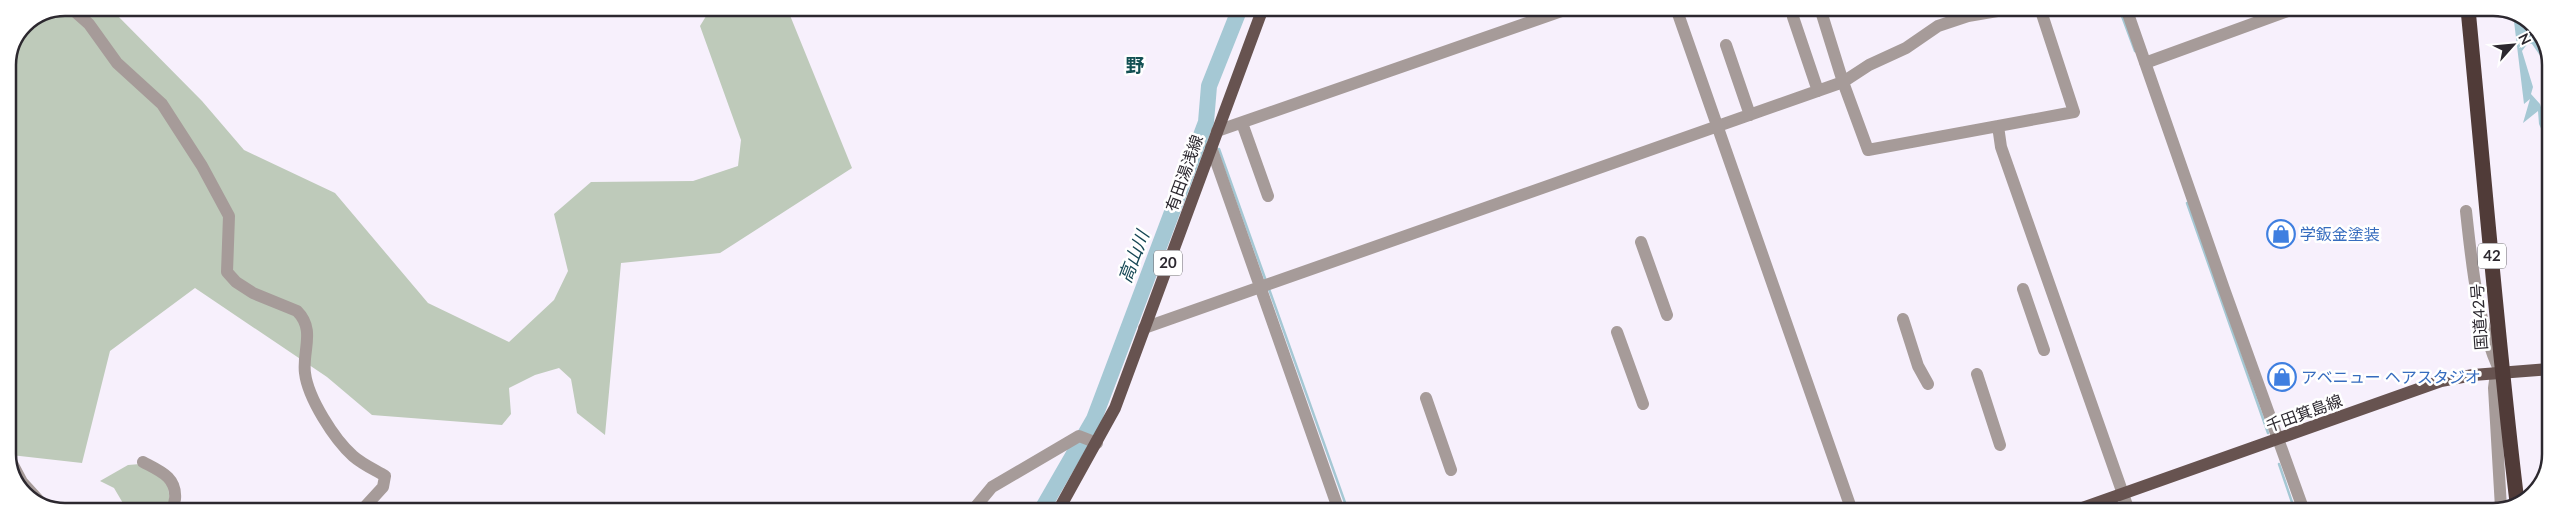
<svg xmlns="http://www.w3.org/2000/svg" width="2558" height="519" font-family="Lato,'Noto Sans JP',sans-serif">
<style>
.green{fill:#becaba}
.water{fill:#a5c8d4}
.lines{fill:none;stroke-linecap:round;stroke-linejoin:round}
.stream{stroke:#a5c8d4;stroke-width:2.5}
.river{stroke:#a5c8d4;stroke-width:16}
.minor{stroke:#a69b99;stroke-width:12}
.major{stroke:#675350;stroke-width:12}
.highway{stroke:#503b38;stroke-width:15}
.labels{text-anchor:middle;stroke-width:5;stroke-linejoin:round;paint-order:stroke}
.shield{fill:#fff;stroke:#6b686d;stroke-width:1}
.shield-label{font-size:15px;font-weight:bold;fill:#2c282f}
.street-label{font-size:16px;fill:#2c282f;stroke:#fff}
.shop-label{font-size:16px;fill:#366cbe;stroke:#fff;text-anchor:start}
.water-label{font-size:18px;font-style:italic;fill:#164755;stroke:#fff}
.quarter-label{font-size:19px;font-weight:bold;fill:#125053;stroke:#fff}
.rim{fill:none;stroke:#2c282f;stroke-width:2.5}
</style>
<rect width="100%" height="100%" fill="#f7f0fc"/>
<!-- green -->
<path class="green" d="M65,8H110L202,101L244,150L335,193L428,303L509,342L554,300L568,271L554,214L591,182L693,181L738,166L741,140L700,26L711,8H787L852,168L720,253L621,263L605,435L577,413L571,379L559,368L535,375L509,388L511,414L502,425L372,415L327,377L195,288L110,351L82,463L11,455L8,454V65L25,24Z
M140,464L168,479L170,510H127L114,488L100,481L128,465Z"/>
<!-- water -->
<path class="water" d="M2513,13L2530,22L2542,41L2550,58V70L2532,44L2528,43L2522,51L2533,87L2531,94L2540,104L2547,127L2546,133L2550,140V149L2539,124L2538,111L2523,123L2530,99L2524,104Z
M2550,160V208L2544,203Z"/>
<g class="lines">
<!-- stream -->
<path class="stream" d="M2119,8L2135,51
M1206,122L1209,128
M1219,149L1266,281
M2187,203L2268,433
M1269,289L1348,511
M2279,464L2295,511"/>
<!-- river -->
<path class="river" d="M1041,511L1094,419L1206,122L1209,86L1240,8"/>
<!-- minor -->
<path class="minor" d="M71,8L89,24L117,63L162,104L202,166L229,216L227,272L236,282L253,293L297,311C316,330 302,351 305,373C308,398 334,439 353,456C362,464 375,470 385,476L383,487L361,511
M1676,8L1852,511
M1820,8L1843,82L1869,65L1906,48L1938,26L1968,16L2015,8
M2126,8L2224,289L2304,511
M1793,17L1818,91
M1726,45L1750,115
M2145,63L2296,8
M1242,123L1268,196
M1998,126L2001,147L2129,511
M1217,131L1570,8
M1211,147L1339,511
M2466,211C2472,266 2477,321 2500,372
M1641,242L1667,315
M2023,289L2044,350
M1903,319L1918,366L1928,384
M1144,328L1843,82L1868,150L2074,112L2040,8
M1617,332L1643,404
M2496,373L2494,388L2501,508
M1977,374L2000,445
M1426,398L1451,470
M143,462C160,471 177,477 175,499C174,503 174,506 172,510
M13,465L22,482L42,504
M972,511L992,487L1079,436L1097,443"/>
<!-- major -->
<path class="major" d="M1058,511L1115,408L1263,8
M2074,511L2441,381L2473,375L2550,369"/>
<!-- highway -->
<path class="highway" d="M2468,9C2484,173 2497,338 2517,502"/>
</g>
<!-- icons -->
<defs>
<symbol id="shop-ring" viewBox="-11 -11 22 22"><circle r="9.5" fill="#fff" stroke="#3f7fe0" stroke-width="1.5"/><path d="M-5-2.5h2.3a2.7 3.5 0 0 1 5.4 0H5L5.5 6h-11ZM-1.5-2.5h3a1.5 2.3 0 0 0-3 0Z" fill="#3f7fe0"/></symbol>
</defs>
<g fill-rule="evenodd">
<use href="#shop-ring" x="2265" y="218" width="32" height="32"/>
<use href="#shop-ring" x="2266" y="361" width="32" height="32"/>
</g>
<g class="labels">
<!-- shield labels -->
<g class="shield">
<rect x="2478" y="243.5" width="28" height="25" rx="4"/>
<rect x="1154" y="250.5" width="28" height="25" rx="4"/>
</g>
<g class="shield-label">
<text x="2492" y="261">42</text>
<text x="1168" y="268">20</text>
</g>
<!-- street labels -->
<g class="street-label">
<text transform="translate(1184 173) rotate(-70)" y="6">有田湯浅線</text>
<text transform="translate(2479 317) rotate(-94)" y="6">国道42号</text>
<text transform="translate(2304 413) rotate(-20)" y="6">千田箕島線</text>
</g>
<!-- shop labels -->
<g class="shop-label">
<text x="2300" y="240">学鈑金塗装</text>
<text x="2301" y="383">アベニュー ヘアスタジオ</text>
</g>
<!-- water labels -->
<g class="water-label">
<text transform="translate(1134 257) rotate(-69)" y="6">高山川</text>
</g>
<!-- quarter labels -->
<g class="quarter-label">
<text x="1135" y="72">野</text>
</g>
</g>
<!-- crop -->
<path d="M0 0H2558V519H0ZM65 16H2493A49 49 0 0 1 2542 65V454A49 49 0 0 1 2493 503H65A49 49 0 0 1 16 454V65A49 49 0 0 1 65 16Z" fill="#fff" fill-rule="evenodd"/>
<path class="rim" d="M65 16H2493A49 49 0 0 1 2542 65V454A49 49 0 0 1 2493 503H65A49 49 0 0 1 16 454V65A49 49 0 0 1 65 16Z"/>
<!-- north arrow -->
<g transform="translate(2513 45) rotate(63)" stroke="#ffffff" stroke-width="4" paint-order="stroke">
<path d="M0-4L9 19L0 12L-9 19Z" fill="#2c282f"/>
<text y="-8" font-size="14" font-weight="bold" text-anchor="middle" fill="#2c282f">N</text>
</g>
</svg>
